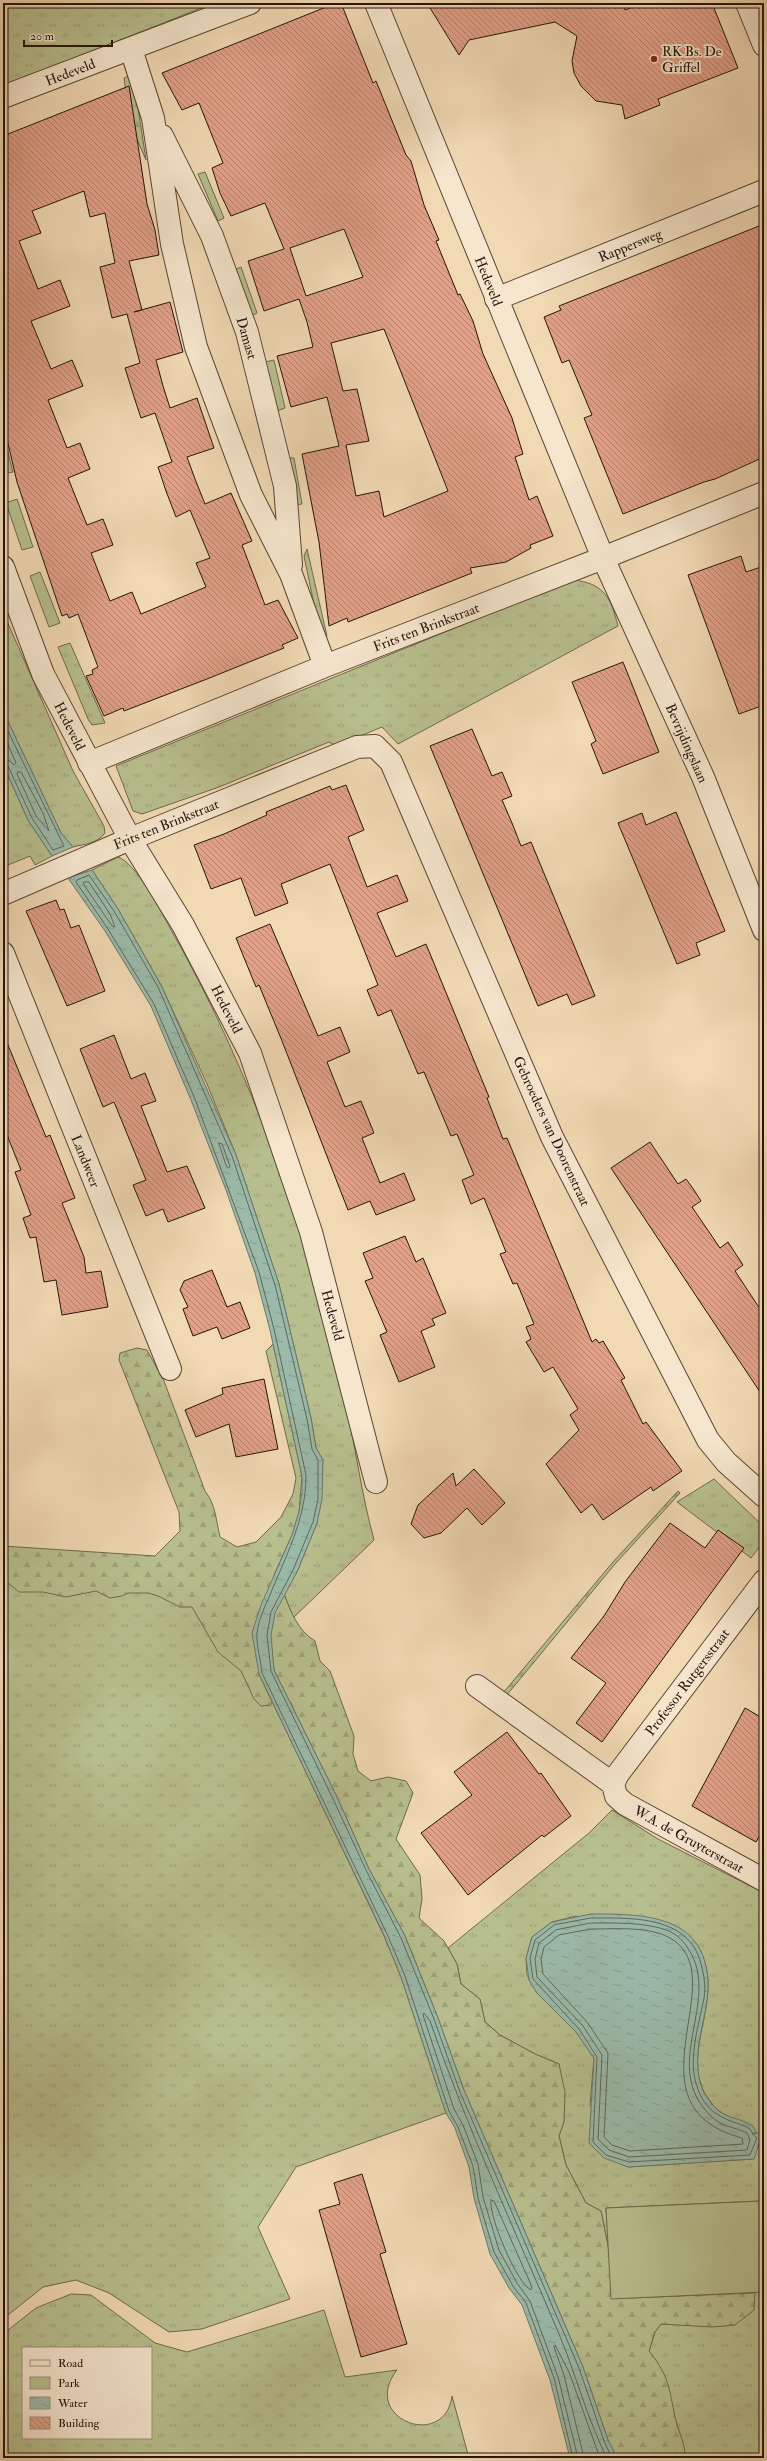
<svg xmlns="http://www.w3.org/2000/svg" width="767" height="2461" font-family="'IM FELL Double Pica',serif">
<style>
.grass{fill:url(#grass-tufts);stroke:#6e6a4c;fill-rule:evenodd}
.forest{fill:url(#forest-firs);stroke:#6e6a4c}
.green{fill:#b8bf8e;stroke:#6e6a4c}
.water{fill:url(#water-ripples);stroke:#6c786a}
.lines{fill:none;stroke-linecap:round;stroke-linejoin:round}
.shore{stroke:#60675a;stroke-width:1}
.building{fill:url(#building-back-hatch);stroke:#25140b;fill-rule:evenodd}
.minor-casing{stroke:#584535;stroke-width:24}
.minor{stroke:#f6e6ce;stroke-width:22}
.poi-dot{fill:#8f2418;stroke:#f6e6ce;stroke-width:1.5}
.labels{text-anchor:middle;stroke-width:3.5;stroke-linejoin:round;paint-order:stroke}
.poi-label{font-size:14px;fill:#25140b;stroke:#f6e6ce;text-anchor:start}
.street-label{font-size:14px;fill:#25140b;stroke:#f6e6ce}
</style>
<defs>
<pattern id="grass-tufts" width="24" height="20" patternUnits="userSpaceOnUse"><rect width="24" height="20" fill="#b8bf8e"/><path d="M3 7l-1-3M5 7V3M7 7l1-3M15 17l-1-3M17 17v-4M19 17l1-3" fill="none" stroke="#9ea379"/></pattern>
<pattern id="forest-firs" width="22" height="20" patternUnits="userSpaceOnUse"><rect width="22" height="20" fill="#b8bf8e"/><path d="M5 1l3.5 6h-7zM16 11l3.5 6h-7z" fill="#9ea379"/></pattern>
<pattern id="water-ripples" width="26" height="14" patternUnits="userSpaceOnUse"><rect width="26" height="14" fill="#9bbaa9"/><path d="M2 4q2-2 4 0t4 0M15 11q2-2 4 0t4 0" fill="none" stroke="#859f90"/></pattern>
<pattern id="building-back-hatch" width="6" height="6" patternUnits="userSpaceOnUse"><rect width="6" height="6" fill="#e3a086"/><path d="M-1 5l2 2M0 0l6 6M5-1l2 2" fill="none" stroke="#b8816c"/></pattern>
</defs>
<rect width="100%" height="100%" fill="#f1d9b3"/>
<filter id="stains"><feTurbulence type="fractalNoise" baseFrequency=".005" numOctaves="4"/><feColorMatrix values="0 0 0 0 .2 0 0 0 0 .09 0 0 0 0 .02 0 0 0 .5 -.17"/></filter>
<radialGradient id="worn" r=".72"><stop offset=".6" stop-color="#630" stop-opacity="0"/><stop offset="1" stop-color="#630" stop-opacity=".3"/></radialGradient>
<!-- grass -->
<path class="grass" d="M3,3H214L3,86Z
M307,549L327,636L321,638L304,556Z
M573,580C604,583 611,598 618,626L398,744L382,727L336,746L329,742L219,787L142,814L133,811L116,766Z
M3,612L73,771L104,826L105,833C98,843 85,844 73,847L61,833L3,711Z
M70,643L105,723L92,725L88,719L58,647Z
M3,764L28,820L52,856L35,865L30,856L3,867Z
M118,857C136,863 161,911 170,928C253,1073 307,1232 344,1395C355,1444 361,1492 374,1540L293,1618L284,1594L297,1572L317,1523L323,1460L316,1448L311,1418L279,1284L236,1155L207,1084L161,985L118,909L92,870Z
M714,1479L764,1527V1541L751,1558L677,1502Z
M3,1561L184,1587L259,1674L384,1936L401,1977L446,2113L296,2167L258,2227L290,2299L202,2329L169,2332L109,2293L76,2280L43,2287L3,2319Z
M612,1810L658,1839L764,1893V2138L763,2132L752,2134L748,2123C733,2121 719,2114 710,2101C682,2066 710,2021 708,1982C708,1971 704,1960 700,1950L576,1916L552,1922L532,1937L526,1958L527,1975L537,1993L576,2032L594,2058L590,2105L628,2167L753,2159L758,2146V2144H754L764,2143V2259L761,2201L606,2208L609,2251L601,2211L586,2203L566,2165L559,2136L564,2121L559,2064L535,2054L500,2035L485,2022L480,1999L461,1984L457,1964L448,1948L589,1833Z
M753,2292H764L762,2458H684L685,2453L677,2424L649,2351L655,2332L661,2324L693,2325L755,2293Z
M71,2294L91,2295L155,2343L187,2352L324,2310L345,2377L397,2370C359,2419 445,2451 452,2396L469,2458H3V2334L36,2308ZM23,2348H151V2438H23Z"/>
<!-- forest -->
<path class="forest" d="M131,75L137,101L146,160L131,126L124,78Z
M273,1344L302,1476L299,1512L292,1535L274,1575L259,1674L272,1702L270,1705L261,1706L254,1699L241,1671L218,1652L192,1607H180L158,1596L148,1593H128L122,1596L110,1598L96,1591L66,1597L43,1592H19L3,1579V1546L155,1556L180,1531L179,1512L119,1360L120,1353L137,1348L147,1350L164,1381L205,1491C216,1505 216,1521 220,1537L237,1547L256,1542L281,1517L293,1494L296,1478L266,1351Z
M678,1491L680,1493L615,1564L506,1696L503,1693L613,1562Z
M284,1594C291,1612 298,1631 315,1641L320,1661L330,1671L354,1736L353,1754L358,1771L371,1781L388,1777L406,1781L413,1793L396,1839L420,1875L422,1899L419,1918L444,1941L457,1964L461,1984L480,1999L485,2022L500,2035L535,2054L559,2064L565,2092L564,2122L559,2136L566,2165L586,2203L601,2211L609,2251L629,2298L755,2293L754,2310L735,2325L712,2327L661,2324L655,2332L649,2351C672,2379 669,2394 677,2425C680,2435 687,2448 684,2458H617L608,2440L583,2367L464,2090L438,2018L405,1936L369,1869L338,1799L274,1670L270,1635L275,1612Z"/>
<!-- green -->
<path class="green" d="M205,172L224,218L218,221L198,174Z
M241,267L257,313L251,316L234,270Z
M274,360L285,408L277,411L265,362Z
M3,433L13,472L3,474Z
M287,458H294L302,504L295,505Z
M17,499L33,547L22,550L6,503Z
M40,572L60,623L49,627L30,576Z
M762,2201L764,2292L611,2299L606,2208Z"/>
<!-- water -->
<path class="water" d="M3,711L61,833L73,847L52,856L28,820L3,764Z
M92,870L118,909L161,985L236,1155L279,1284L311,1418L316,1448L323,1460L322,1499L317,1523L297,1572L275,1613L271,1635L274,1670L338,1799L369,1869L405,1936L438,2018L464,2090L583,2367L608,2440L617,2458H570L550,2380L522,2305L509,2288L490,2254L474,2198L469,2167L455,2128L446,2113L401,1977L384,1935L259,1674L252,1633L261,1605L292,1535L299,1512L302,1492V1476L270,1330L255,1273L226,1190L191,1100L151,1006L105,931L68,878Z
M591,1914C643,1914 705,1914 708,1982C709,2002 702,2023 699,2043C697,2059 696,2081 706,2096C722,2121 733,2114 753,2126L756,2132L752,2134L763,2132L764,2143L759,2144L754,2159L628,2167L604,2158L589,2143L594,2058L576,2032L537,1993L529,1980L526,1958L532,1937L552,1922Z"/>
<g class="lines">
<!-- shore -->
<path class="shore" d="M3,721L64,846L53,850L32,818L8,766L3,764
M3,733L16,763L14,765L9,760L3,759
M18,772H21L43,813L49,831L36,816L17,774Z
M84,882H89L110,914L115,927L112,926L84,885Z
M219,1143L222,1144L230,1166L229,1168L227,1167Z
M591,1918C631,1918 689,1915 701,1964C704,1975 706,1986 704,1998C698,2029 685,2066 701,2096C711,2116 728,2120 747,2127C752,2129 752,2135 757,2138L750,2155L629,2162L606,2155L593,2142L597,2057L579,2029L533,1979L530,1958L535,1940L554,1925Z
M591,1923C616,1923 646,1922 669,1931C678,1935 684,1942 689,1950C722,2002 658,2067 712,2117C722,2127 735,2127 747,2133L750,2140L747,2150L629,2157L609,2150L598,2139L602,2055L583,2026L537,1977L535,1959L539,1943L556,1930Z
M592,1929C615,1929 649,1926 670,1938C737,1976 621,2106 742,2138L743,2144L630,2151L612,2145L604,2137L608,2053L587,2022L543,1974L541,1959L544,1947L559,1935Z
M491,2200L494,2201L532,2287L531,2290C517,2284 488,2215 491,2200Z
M573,2458L554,2378L526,2303L513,2286L494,2252L478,2198L473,2166L458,2127L449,2111L405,1976L387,1934L262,1673C261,1661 256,1645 257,1633C258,1621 265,1606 270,1595C286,1555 306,1520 306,1475L274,1329L259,1272L195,1099L154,1004L108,929L76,882L77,880L89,875L114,911L158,987L232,1156L275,1285L307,1419L312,1449L318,1460V1499L313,1522L293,1570L271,1612L267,1635L271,1671L334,1801L366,1870L401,1938L434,2019L460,2092L579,2368L604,2441L612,2458
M578,2458L558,2377L530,2301L517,2283L499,2250L483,2197L478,2164L463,2125L454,2109L423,2015L424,2013L430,2021C467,2128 515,2230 559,2334C576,2374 587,2419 607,2458
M584,2458L564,2375L554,2347L555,2345L569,2372L600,2458"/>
</g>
<!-- building -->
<path class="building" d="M336,3H341L373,83L376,81L406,155L411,161L424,205L439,240L436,241L458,295L460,294L473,321L483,354L512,418L523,454L515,457L529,500L537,496L553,536L530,545L531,548L506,562L470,568L472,573L348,622L347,618L329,626L319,542L302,454L339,446L327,397L291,407L277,356L313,347L307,322L299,299L264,311L248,261L284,249L265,203L231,216L220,193L212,168L223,163L199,103L182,110L162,73ZM344,229L363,277L306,296L290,248ZM384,329L448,491L384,517L379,491L356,496L346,445L369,441L357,389L343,391L331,343Z
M427,3H622L625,10L643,3H712L738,68L658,99L660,105L625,119L622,105L596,101L581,86L574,73L572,61L577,36L555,22L469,40L459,55Z
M129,86L147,204L155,230L159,255L129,261L142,310L134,312L170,302L183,352L156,360L163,386L170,408L197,398L214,448L187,457L195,479L205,504L231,493L252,541L242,545L265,605L278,600L298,638L282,645L284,648L207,679L124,711L123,708L104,716L86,676L93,674L92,670L98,667L78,614L69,618L67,614L62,616L17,482L3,422V136ZM84,191L90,217L105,213L115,263L100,267L112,318L127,314L140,363L125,368L135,400L141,418L155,413L172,462L158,467L166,491L176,517L190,510L210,558L196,563L206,587L141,614L132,592L110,601L91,553L113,545L103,519L87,525L68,478L90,469L80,443L67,448L48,400L83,386L72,360L51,369L31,321L70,306L60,280L38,289L19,241L41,233L32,211Z
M764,224V457L715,479L704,482L623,514L584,418L592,415L569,360L562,363L544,317L561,310L559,306Z
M741,556L746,572L764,566V705L739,714L688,575Z
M623,662L659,752L603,774L591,744L596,741L572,682Z
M472,729L492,776L502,772L512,796L502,800L512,823L521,846L531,842L595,996L572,1005L567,994L538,1006L430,746Z
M346,785L364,830L348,837L367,887L397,875L408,901L377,913L396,957L426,944L489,1097L487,1098L503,1139L507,1138L592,1342L596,1339L599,1343L603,1341L625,1378L621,1380L643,1424L646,1422L682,1471L653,1491L651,1487L603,1520L592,1504L581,1513L546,1464L579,1430L570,1415L578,1409L553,1367L544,1372L526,1342L531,1339L526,1327L534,1324L517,1283L513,1284L500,1254L506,1252L484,1198L471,1204L462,1180L474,1175L457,1134L451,1136L424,1072L418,1074L391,1010L378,1016L367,990L378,985L330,864L281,884L288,903L255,916L241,878L211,889L194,845L224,834L267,815L266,812L330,786L332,790Z
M676,812L725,931L696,943L700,955L677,964L618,823L642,813L646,825Z
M56,900L60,910L64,909L71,928L79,925L105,991L67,1006L26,911Z
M270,924L318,1036L340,1027L350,1052L327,1062L345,1107L361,1101L374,1133L362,1138L380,1183L404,1173L415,1200L376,1215L370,1201L348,1210L282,1041L259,985L256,987L236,938Z
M3,1033L46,1137L50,1135L75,1198L62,1203L84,1257L86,1273L101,1271L108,1307L62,1315L56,1280L44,1282L36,1237L30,1238L23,1218L31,1215L15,1172L21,1170L3,1125Z
M114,1035L131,1079L145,1073L156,1101L141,1106L167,1172L187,1166L205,1208L168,1222L163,1209L146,1216L133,1185L146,1180L114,1102L103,1107L80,1049Z
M650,1142L678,1184L686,1179L694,1190L701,1201L692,1207L720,1248L728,1242L743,1265L735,1271L764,1315V1398L611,1168Z
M405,1236L416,1262L423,1258L446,1313L432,1319L435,1325L421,1331L435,1367L399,1382L380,1335L387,1332L365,1281L373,1278L363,1253Z
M212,1270L227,1307L240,1302L250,1328L222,1339L217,1327L193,1336L183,1309L188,1307L180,1290L184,1281Z
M264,1379L278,1449L236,1457L229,1424L196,1437L185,1410L223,1394L222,1388Z
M474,1469L505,1503L482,1525L467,1508L441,1533L424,1538L411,1524L418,1505L453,1473L456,1486Z
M670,1523L705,1548L718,1530L744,1548L602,1742L576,1723L606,1683L571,1658L604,1616L625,1582Z
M745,1708L764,1719V1828L756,1842L692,1806Z
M507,1732L539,1774L541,1773L571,1816L544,1837L542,1835L468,1895L421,1833L472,1795L454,1772Z
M362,2174L386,2252L380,2254L407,2344L361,2357L319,2210L340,2204L334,2183Z"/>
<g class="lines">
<defs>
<path id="minor" d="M376,3L603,558L703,777L764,930
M747,3L764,45
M131,49L153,118L172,244L196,347L251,495L291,574L325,666
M3,97L250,3
M162,136L212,236L247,332L285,486L291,565
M496,299L764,191
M3,567L43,674L130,839L183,925L250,1053L311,1232L376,1482
M89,763L325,666L603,558L764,493
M3,894L130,839L357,747L375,746L391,762L552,1137L708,1440L726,1462L764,1496
M3,953L170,1369
M764,1581L618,1774L613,1784L616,1796L625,1804L764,1880
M477,1686L613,1784"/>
</defs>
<!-- minor casing -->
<use href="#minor" class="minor-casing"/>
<!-- minor -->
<use href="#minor" class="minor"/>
</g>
<!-- markers -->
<circle class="poi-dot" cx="654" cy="59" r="4"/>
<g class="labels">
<!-- poi labels -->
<g class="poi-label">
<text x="662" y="56">RK Bs. De<tspan x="662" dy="16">Griffel</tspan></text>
</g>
<!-- street labels -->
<g class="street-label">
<text transform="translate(70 72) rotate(-21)" y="5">Hedeveld</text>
<text transform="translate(630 245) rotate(-22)" y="5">Rappersweg</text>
<text transform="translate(489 281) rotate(68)" y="5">Hedeveld</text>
<text transform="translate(247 338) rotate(74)" y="5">Damast</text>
<text transform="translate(426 627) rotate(-21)" y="5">Frits ten Brinkstraat</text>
<text transform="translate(70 726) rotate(63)" y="5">Hedeveld</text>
<text transform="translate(687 743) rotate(66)" y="5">Bevrijdingslaan</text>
<text transform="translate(166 824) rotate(-22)" y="5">Frits ten Brinkstraat</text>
<text transform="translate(227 1009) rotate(63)" y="5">Hedeveld</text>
<text transform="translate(552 1131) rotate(65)" y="5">Gebroeders van Doorenstraat</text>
<text transform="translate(86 1161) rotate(68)" y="5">Landweer</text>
<text transform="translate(333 1315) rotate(75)" y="5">Hedeveld</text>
<text transform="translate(687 1682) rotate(-53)" y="5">Professor Rutgersstraat</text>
<text transform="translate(689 1839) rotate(29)" y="5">W.A. de Gruyterstraat</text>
</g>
</g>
<!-- margin -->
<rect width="767" height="2461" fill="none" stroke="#f1d9b3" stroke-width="16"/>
<rect x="4" y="4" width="759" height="2453" fill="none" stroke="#25140b" stroke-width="2"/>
<rect x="8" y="8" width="751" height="2445" fill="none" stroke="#25140b"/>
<!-- legend -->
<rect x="22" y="2347" width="130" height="92" fill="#f6e6ce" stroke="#a29280"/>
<rect x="30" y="2360" width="20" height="6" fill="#f6e6ce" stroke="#a29280"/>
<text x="58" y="2367" font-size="12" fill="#25140b">Road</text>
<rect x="30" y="2377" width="20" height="12" fill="#b8bf8e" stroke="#a29280"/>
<text x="58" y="2387" font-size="12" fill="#25140b">Park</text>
<rect x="30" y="2397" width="20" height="12" fill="url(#water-ripples)" stroke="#a29280"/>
<text x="58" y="2407" font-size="12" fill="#25140b">Water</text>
<rect x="30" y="2417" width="20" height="12" fill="url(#building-back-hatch)" stroke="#a29280"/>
<text x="58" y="2427" font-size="12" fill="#25140b">Building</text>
<!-- scale -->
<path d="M24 40v6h88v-6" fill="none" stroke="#25140b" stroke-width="2"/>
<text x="30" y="40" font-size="12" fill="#25140b" stroke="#f6e6ce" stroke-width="3" paint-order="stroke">20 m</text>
<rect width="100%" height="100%" filter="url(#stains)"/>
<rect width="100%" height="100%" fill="url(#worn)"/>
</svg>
